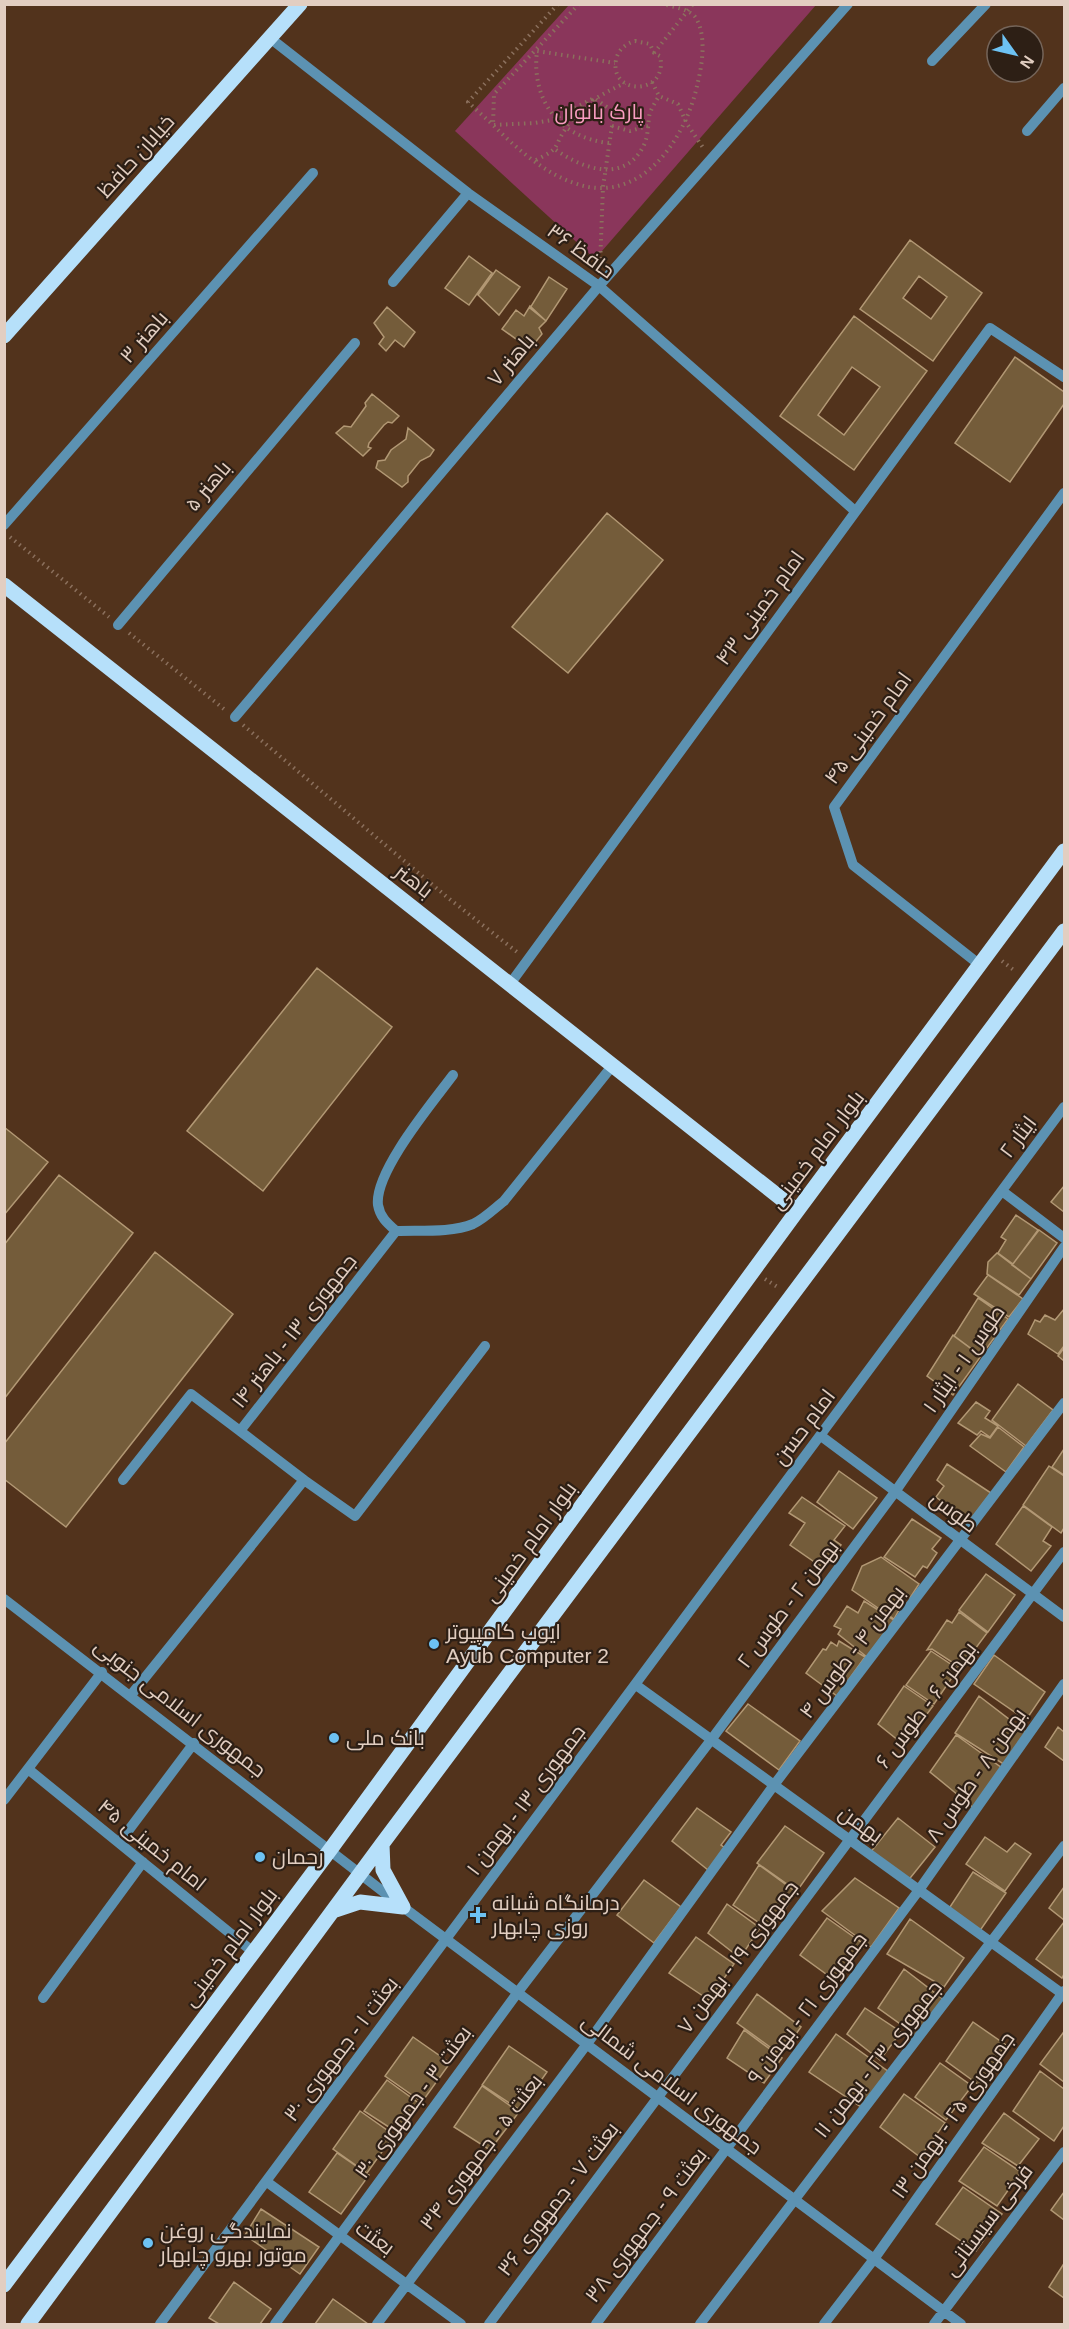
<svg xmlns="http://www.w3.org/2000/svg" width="1069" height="2329" font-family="Arial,Cairo,sans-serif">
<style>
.green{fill:#8a365b}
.building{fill:#745c3a;stroke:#b29874;stroke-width:1.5;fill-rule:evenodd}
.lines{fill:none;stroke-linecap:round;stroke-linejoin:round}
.path{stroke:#8b705d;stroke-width:4;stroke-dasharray:1.5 4.5;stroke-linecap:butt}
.minor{stroke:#5c92b2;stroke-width:10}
.major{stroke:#b6e0fa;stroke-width:15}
.poi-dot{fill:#6dc2f3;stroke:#2d1f15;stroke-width:2}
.labels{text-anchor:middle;stroke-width:4.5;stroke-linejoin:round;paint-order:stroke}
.park-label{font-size:21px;fill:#fa9dc1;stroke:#2d1f15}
.street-label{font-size:21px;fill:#e2cec1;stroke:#2d1f15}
.poi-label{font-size:21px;fill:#e2cec1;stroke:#2d1f15;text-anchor:start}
</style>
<rect width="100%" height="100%" fill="#52331c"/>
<!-- green -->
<path class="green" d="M569,5H816L595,259L455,131Z"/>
<!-- building -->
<path class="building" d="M910,240L982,293L933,361L860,309ZM919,276L947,297L931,319L903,298Z
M469,256L492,273L469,305L445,288Z
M496,270L520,287L499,315L478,295Z
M549,277L567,289L546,321L530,308Z
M530,306L546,321L539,328L542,334L530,349L502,329L516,310L524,316Z
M387,307L415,332L404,347L395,340L386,351L379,344L384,337L374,323Z
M854,316L927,371L854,470L780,416ZM852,367L880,387L844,435L818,415Z
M1015,357L1064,392V404L1010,482L955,443Z
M372,394L399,416L392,423L388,422L384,425L369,443L368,447L371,448L363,456L336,433L344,426L351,427L366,406L365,403Z
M408,428L434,450L430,456L420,461L408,476V482L402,487L376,468L378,461L385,460L391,450L406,439Z
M607,513L663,560L568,673L512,627Z
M317,968L392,1027L263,1191L187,1131Z
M4,1127L48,1162L4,1215Z
M59,1175L133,1233L4,1399V1245Z
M1064,1186V1212L1051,1202Z
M1016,1215L1038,1230L1013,1264L998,1253L1006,1240L1001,1237Z
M1039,1230L1057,1243L1031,1279L1012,1265Z
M155,1252L233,1314L66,1527L4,1479V1444Z
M997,1253L1031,1279L1019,1295L987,1274L988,1262Z
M988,1275L1023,1299L1009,1317L974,1294Z
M978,1298L1008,1319L981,1356L954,1336Z
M1064,1309V1346L1058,1354L1028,1334L1035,1320L1040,1322L1045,1315L1055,1320Z
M953,1335L981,1356L953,1395L927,1376Z
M1064,1348V1361L1058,1356Z
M1018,1384L1053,1410L1026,1446L992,1420Z
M976,1402L990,1411L985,1418L998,1426L990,1437L981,1431L977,1435L958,1423Z
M998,1427L1024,1447L1006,1472L970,1446L981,1434L990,1438Z
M1064,1449V1475L1052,1467Z
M947,1464L991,1493L969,1522L936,1497L944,1486L937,1480Z
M1049,1466L1064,1476V1528L1061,1533L1023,1505Z
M839,1471L877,1498L853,1529L817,1502Z
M802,1497L845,1526L834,1540L841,1545L823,1568L790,1545L805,1523L789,1513Z
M1023,1506L1052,1527L1043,1541L1051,1546L1031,1571L996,1544Z
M912,1519L941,1538L932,1549L937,1553L927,1568L923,1566L915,1577L884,1557Z
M881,1557L919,1584L910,1598L903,1595L896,1605L899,1610L894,1619L852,1590L862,1566Z
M986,1574L1015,1595L988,1632L959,1610Z
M864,1601L894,1620L867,1657L838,1634L841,1629L834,1626L847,1606L858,1613Z
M959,1612L987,1633L961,1668L932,1649L927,1650L947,1620L952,1623Z
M839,1641L865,1657L837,1696L806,1673L823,1649L826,1650L831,1642L837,1646Z
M931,1651L958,1669L934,1704L906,1685Z
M994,1655L1045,1692L1026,1720L974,1684Z
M904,1686L933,1706L904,1745L878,1724Z
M979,1696L1027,1733L1005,1765L955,1733Z
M748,1704L800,1741L779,1770L726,1731Z
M1058,1727L1064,1732V1761L1045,1747Z
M956,1735L1002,1768L975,1809L930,1772Z
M697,1808L731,1832L721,1845L725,1848L708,1870L672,1841Z
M898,1818L935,1847L907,1882L869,1854Z
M785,1826L824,1853L797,1891L757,1863Z
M985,1837L1007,1852L1015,1843L1031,1854L1005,1891L966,1864Z
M759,1865L796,1892L771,1931L733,1905Z
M973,1872L1006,1893L979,1932L946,1913Z
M855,1878L899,1908L871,1947L822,1911Z
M644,1880L681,1907L654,1943L617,1915Z
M1064,1887V1920L1049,1908Z
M727,1904L760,1928L740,1958L708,1933Z
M827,1918L865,1945L837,1982L800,1955Z
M910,1919L964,1958L944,1987L887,1954Z
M1064,1922V1974L1062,1978L1036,1959Z
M696,1937L734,1964L709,2000L669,1973Z
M904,1969L944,2000L917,2036L878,2008Z
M757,1994L801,2027L781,2055L737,2023Z
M865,2008L901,2032L880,2060L847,2034Z
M973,2022L1006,2045L979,2085L946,2061Z
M744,2030L782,2058L764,2083L727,2058Z
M1063,2033L1064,2034V2082L1040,2064Z
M836,2034L889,2072L861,2107L809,2072Z
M413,2037L450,2063L422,2102L385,2076Z
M509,2046L547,2072L520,2110L482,2085Z
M940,2063L972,2086L946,2120L915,2097Z
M1040,2071L1064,2089V2126L1054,2141L1013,2111Z
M387,2080L420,2104L398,2133L364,2111Z
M482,2086L519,2112L490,2150L454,2127Z
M904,2094L945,2123L920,2157L880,2127Z
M360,2111L394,2135L367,2173L333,2149Z
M1004,2113L1039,2139L1018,2166L982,2143Z
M984,2147L1021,2172L997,2206L959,2181Z
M337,2153L369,2175L341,2214L309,2192Z
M963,2187L1002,2214L976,2251L936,2224Z
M1064,2192V2220L1051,2210Z
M261,2209L319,2247L300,2274L245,2235Z
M1063,2265L1064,2266V2298L1049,2287Z
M234,2282L271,2309L260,2324H219L209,2318Z
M333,2299L368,2324H315Z"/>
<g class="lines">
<!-- path -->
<path class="path" d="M558,4L468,102L493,125L535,123L552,120L594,98L614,112L603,187L600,265
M579,4L494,94L493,125C515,147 544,173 574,183C640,207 685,140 697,86C702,66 707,37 696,18C690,9 673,7 663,4
M635,41L650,44L654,53L660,56C669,96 609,96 616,60C618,50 625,44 635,41Z
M654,53L693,4
M652,82L659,96L678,104L687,124L704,149
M612,126L630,131L648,126
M609,143C560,138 531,101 537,51L615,63
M556,150C583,169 625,184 644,145C648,136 648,127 649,117C650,110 655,103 659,96
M536,160C562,147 552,149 566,128C580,105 602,94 625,83
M10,537L109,617
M129,633L224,709
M243,725L447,897L517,952
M1002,961L1015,971
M765,1279L779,1288"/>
<!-- minor -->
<path class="minor" d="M270,38L468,193L599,286L855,511
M932,61L986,4
M1027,131L1064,88
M393,282L468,193
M4,525L313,173
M118,625L355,343
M235,717L599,286L848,4
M980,965L853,865L834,807L1064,493
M510,984L990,328L1064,377
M1002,1191L1064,1238
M396,1231C387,1223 380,1217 378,1205C374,1172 433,1102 453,1075
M821,1436L1064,1617
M123,1480L191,1394L240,1431
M304,1480L355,1516L485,1346
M4,1599L403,1907L961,2324
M636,1685L1064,1995
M131,1695L304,1480L240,1431L396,1231C419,1230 451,1233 473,1224C484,1219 495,1208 504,1201L613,1065
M28,1769L252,1951
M4,1800L102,1672
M119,1843L194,1743
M43,1998L143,1862
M267,2182L461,2324
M160,2324L1064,1107
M275,2324L518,1992L711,1740L895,1492L1064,1247
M377,2324L587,2044L774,1785L1064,1403
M489,2324L1064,1552
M596,2324L919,1890L1064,1684
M700,2324L1064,1846
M824,2324L874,2259L1064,1991
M934,2324L1064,2152"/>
<!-- major -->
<path class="major" d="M4,336L300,4
M4,585L797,1211
M382,1844L383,1870L403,1907
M333,1911L360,1902L403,1907
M4,2285L330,1850L797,1211L1064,851
M28,2324L382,1844L1064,931"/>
</g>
<!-- markers -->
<g class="poi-dot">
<circle cx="434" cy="1644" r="6"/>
<circle cx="334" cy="1738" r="6"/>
<circle cx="260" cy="1857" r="6"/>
<path d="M475 1906h6v6h6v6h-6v6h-6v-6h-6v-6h6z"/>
<circle cx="148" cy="2243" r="6"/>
</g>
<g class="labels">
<!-- park labels -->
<g class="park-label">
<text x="599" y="119">پارک بانوان</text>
</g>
<!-- street labels -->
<g class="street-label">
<text transform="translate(136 156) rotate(-48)" y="7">خیابان حافظ</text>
<text transform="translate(581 251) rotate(36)" y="7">حافظ ۳۶</text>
<text transform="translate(144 337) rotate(-49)" y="7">باهنر ۳</text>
<text transform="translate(511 360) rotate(-50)" y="7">باهنر ۷</text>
<text transform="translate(208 486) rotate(-50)" y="7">باهنر ۵</text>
<text transform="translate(760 608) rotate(-54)" y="7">امام خمینی ۴۳</text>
<text transform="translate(868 728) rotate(-54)" y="7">امام خمینی ۴۵</text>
<text transform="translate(414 881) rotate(38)" y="7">باهنر</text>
<text transform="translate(1018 1137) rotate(-53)" y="7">ایثار ۲</text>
<text transform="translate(817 1150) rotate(-53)" y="7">بلوار امام خمینی</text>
<text transform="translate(294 1331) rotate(-52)" y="7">جمهوری ۱۳ - باهنر ۱۴</text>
<text transform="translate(964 1359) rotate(-55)" y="7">طوس ۱ - ایثار ۱</text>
<text transform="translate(804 1427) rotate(-53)" y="7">امام حسن</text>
<text transform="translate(954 1512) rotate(37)" y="7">طوس</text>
<text transform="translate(530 1542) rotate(-54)" y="7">بلوار امام خمینی</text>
<text transform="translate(788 1604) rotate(-53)" y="7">بهمن ۲ - طوس ۲</text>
<text transform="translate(852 1652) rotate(-53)" y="7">بهمن ۴ - طوس ۴</text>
<text transform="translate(926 1705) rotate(-53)" y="7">بهمن ۶ - طوس ۶</text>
<text transform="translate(180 1708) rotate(38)" y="7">جمهوری اسلامی جنوبی</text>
<text transform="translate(976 1775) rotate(-55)" y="7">بهمن ۸ - طوس ۸</text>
<text transform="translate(526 1800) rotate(-53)" y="7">جمهوری ۱۳ - بهمن ۱</text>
<text transform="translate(861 1824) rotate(36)" y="7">بهمن</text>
<text transform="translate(152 1845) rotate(39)" y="7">امام خمینی ۴۵</text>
<text transform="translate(230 1947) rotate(-53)" y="7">بلوار امام خمینی</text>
<text transform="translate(738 1957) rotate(-53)" y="7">جمهوری ۱۹ - بهمن ۷</text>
<text transform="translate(807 2008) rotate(-53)" y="7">جمهوری ۲۱ - بهمن ۹</text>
<text transform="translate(341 2049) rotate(-53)" y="7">بعثت ۱ - جمهوری ۳۰</text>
<text transform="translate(878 2059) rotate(-52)" y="7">جمهوری ۲۳ - بهمن ۱۱</text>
<text transform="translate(672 2084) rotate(37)" y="7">جمهوری اسلامی شمالی</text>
<text transform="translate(413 2102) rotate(-54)" y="7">بعثت ۳ - جمهوری ۳۰</text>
<text transform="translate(953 2115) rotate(-55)" y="7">جمهوری ۲۵ - بهمن ۱۳</text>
<text transform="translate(481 2152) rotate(-53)" y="7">بعثت ۵ - جمهوری ۳۴</text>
<text transform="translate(558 2199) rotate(-53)" y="7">بعثت ۷ - جمهوری ۳۶</text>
<text transform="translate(988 2220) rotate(-53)" y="7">فرخی سیستانی</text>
<text transform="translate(646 2225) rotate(-53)" y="7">بعثت ۹ - جمهوری ۳۸</text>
<text transform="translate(375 2238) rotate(36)" y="7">بعثت</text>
</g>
<!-- poi labels -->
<g class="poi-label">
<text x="446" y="1639">ایوب کامپیوتر<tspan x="446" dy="24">Ayub Computer 2</tspan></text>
<text x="346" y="1745">بانک ملی</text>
<text x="272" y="1864">رحمان</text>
<text x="492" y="1910">درمانگاه شبانه<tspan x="492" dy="24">روزی چابهار</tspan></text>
<text x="160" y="2238">نمایندگی روغن<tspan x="160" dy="24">موتور بهرو چابهار</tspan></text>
</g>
</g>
<!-- border -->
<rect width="1069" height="2329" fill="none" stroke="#e2cec1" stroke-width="12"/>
<!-- north arrow -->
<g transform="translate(1015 54) rotate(124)"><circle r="28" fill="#2d1f15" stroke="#75655a" stroke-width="1.5"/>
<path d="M0-4.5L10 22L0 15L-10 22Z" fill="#6dc2f3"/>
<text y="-9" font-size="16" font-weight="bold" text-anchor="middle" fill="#e2cec1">N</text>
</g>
</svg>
